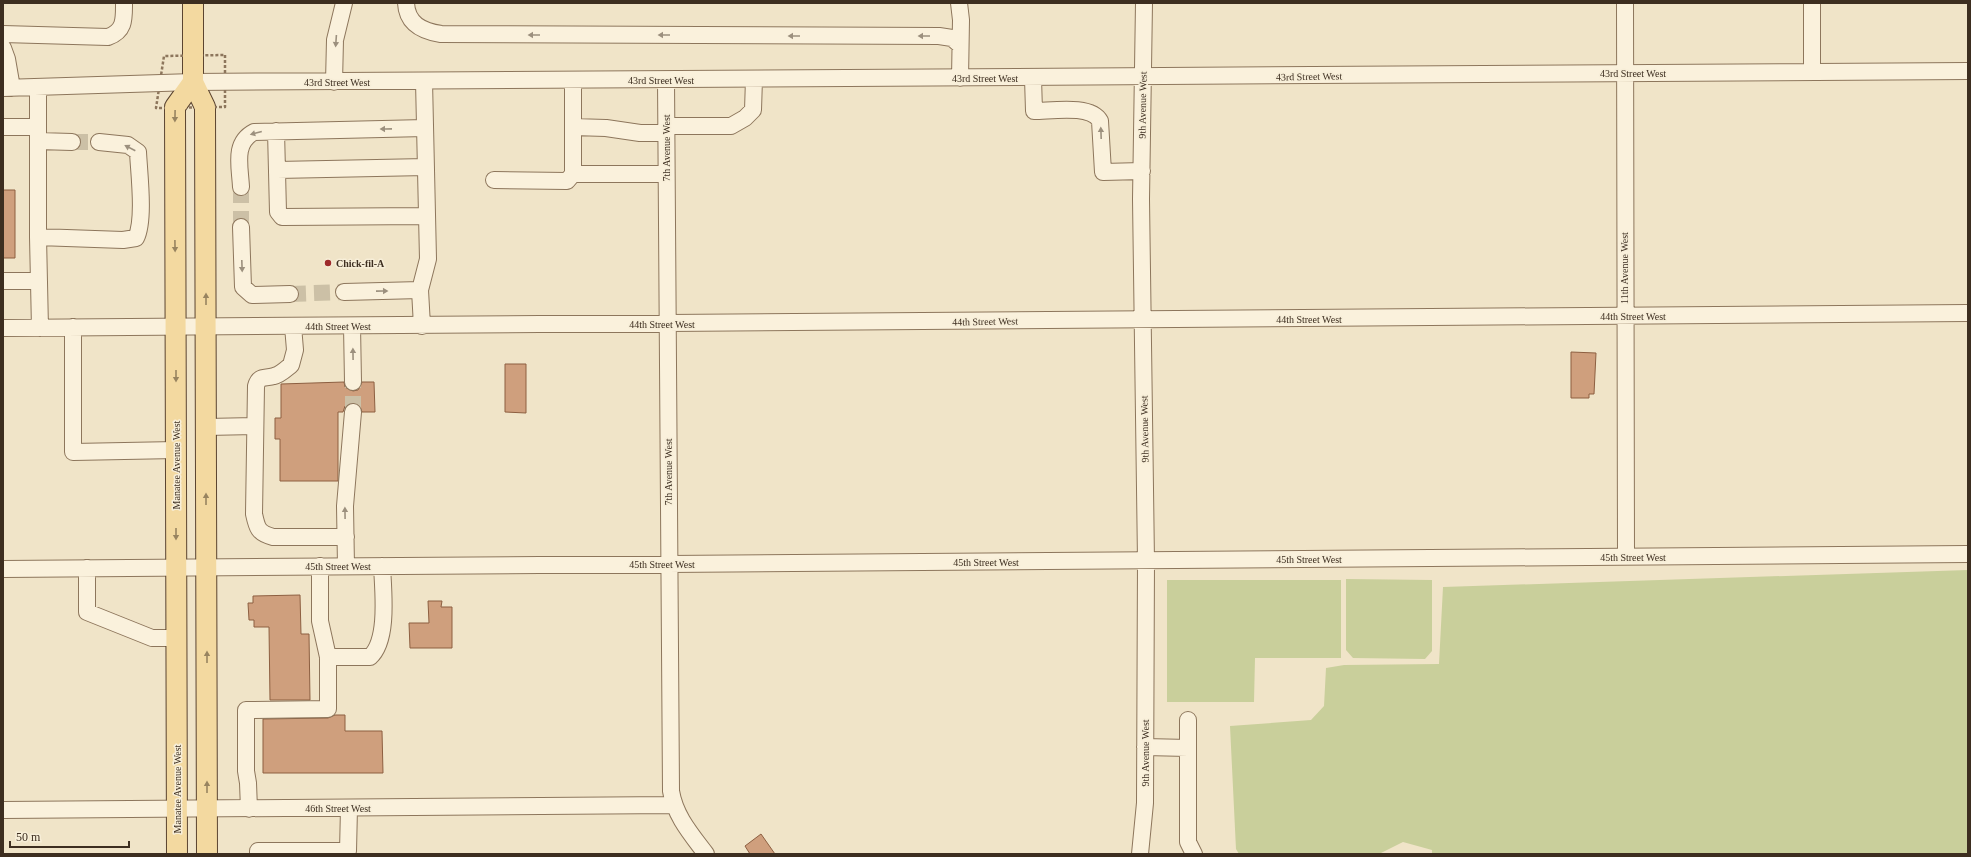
<svg xmlns="http://www.w3.org/2000/svg" width="1971" height="857" font-family="'Times New Roman',serif">
<style>
.green{fill:#c9cf9b}
.building{fill:#cf9f7d;stroke:#8d5f41}
.lines{fill:none;stroke-linecap:round;stroke-linejoin:round}
.minor-tunnel{stroke:#ccc0a6;stroke-width:16;stroke-dasharray:16 8;stroke-linecap:butt}
.minor-casing{stroke:#8d765c;stroke-width:18}
.major-casing{stroke:#5b4430;stroke-width:22}
.path{stroke:#8d765c;stroke-width:2.5;stroke-dasharray:3 2;stroke-linecap:butt}
.minor{stroke:#faf1dc;stroke-width:16}
.major{stroke:#f3d9a0;stroke-width:20}
.oneway{fill:#9c907e}
.oneway2{fill:#988460}
.poi-dot{fill:#9e2a2b;stroke:#f7eed8;stroke-width:1.5}
.labels{text-anchor:middle;stroke-width:3;stroke-linejoin:round;paint-order:stroke}
.street-label{font-size:10px;fill:#3d2e20;stroke:#f7eed8}
.poi-label{font-size:10px;font-weight:bold;fill:#3d2e20;stroke:#f7eed8;text-anchor:start}
</style>
<rect width="100%" height="100%" fill="#f0e4c8"/>
<!-- green -->
<path class="green" d="M1968,570V854H1432V850L1403,842L1379,854H1239L1236,849L1230,726L1311,720L1324,706L1326,668L1344,665L1439,664L1443,587Z
M1346,579L1432,580V651L1425,659L1353,658L1346,650Z
M1167,580H1341V658H1255L1254,702H1167Z"/>
<!-- building -->
<path class="building" d="M3,190H15V258H3Z
M1571,352L1596,353L1594,394H1589V398H1571Z
M505,364H526V413L505,412Z
M344,382L345,387L353,391L358,390L362,382H374L375,412H362L359,404L353,403L345,406L343,412H338V481H280V439H275V418H281V384Z
M300,595L301,634H309L310,700H270L269,627H254V620H249L248,603H253V596Z
M428,601H442L441,607H452V648H410L409,623H429Z
M335,715H345V731H382L383,773H263V719L328,718Z
M761,834L775,854H750L745,846Z"/>
<g class="lines">
<!-- minor-tunnel -->
<path class="minor-tunnel" d="M72,142H99
M241,187V227
M290,294L344,292
M353,412V382"/>
<defs>
<path id="minor" d="M406,3C407,24 422,31 441,34L939,36L952,38L960,45
M959,3L961,20L960,78
M1625,3L1626,557
M1812,3V72
M3,34L108,37C125,31 124,19 124,3
M3,48L7,59L12,88
M1033,78L1034,111C1051,111 1091,104 1100,121L1103,172L1142,171
M573,80V174H666
M666,80L671,791C675,816 691,834 706,854
M334,82L335,40L344,3
M3,88L193,82L1968,71
M666,126H731L745,118L753,110L754,79
M3,127H38
M573,127L606,128L640,133H666
M276,131L278,212L282,217L427,216
M38,141L72,142
M277,170L426,167
M494,180L567,181L573,174
M241,187C240,166 233,143 254,132L425,128
M241,227L243,287L252,295L290,294
M38,237V87
M3,281H39
M344,292L420,290
M293,326L295,350L291,365C286,369 280,375 274,376C265,379 259,375 256,386L254,514C257,528 258,533 273,537H346
M352,326L353,382
M422,326L420,290L428,259L424,81
M73,327V452L176,450
M3,328L1968,313
M40,328L38,237L123,240L136,238C145,220 139,173 138,152L128,145L99,142
M206,427L255,426
M346,566L345,506L353,412
M87,568V612L152,638H176
M3,569L1968,554
M328,657H370C389,640 383,590 382,566
M1145,747L1188,748V842L1194,854
M1188,748V720
M249,809L248,783L246,771V710L328,709V657L320,621V566
M3,810L673,805
M258,854V851H348L349,808
M1140,854L1145,803L1146,561L1141,199L1144,3"/>
<path id="major" d="M193,3V82L205,107L207,854
M177,854L175,107L193,82"/>
</defs>
<!-- minor casing -->
<use href="#minor" class="minor-casing"/>
<!-- major casing -->
<use href="#major" class="major-casing"/>
<!-- path -->
<path class="path" d="M225,55V107L156,108L164,56Z"/>
<!-- minor -->
<use href="#minor" class="minor"/>
<!-- major -->
<use href="#major" class="major"/>
</g>
<!-- one-way arrows -->
<defs><path id="oneway-solid" d="M-6-.8H1V-3.2L6.5 0L1 3.2V.8H-6Z"/></defs>
<g class="oneway">
<use href="#oneway-solid" transform="translate(534 35) rotate(-180)"/>
<use href="#oneway-solid" transform="translate(664 35) rotate(-180)"/>
<use href="#oneway-solid" transform="translate(794 36) rotate(-180)"/>
<use href="#oneway-solid" transform="translate(924 36) rotate(-180)"/>
<use href="#oneway-solid" transform="translate(336 41) rotate(94)"/>
<use href="#oneway-solid" transform="translate(386 129) rotate(179)"/>
<use href="#oneway-solid" transform="translate(256 133) rotate(165)"/>
<use href="#oneway-solid" transform="translate(1101 133) rotate(-92)"/>
<use href="#oneway-solid" transform="translate(130 148) rotate(-153)"/>
<use href="#oneway-solid" transform="translate(242 266) rotate(88)"/>
<use href="#oneway-solid" transform="translate(382 291) rotate(-1)"/>
<use href="#oneway-solid" transform="translate(353 354) rotate(-91)"/>
<use href="#oneway-solid" transform="translate(345 513) rotate(-91)"/>
</g>
<g class="oneway2">
<use href="#oneway-solid" transform="translate(175 116) rotate(91)"/>
<use href="#oneway-solid" transform="translate(175 246) rotate(89)"/>
<use href="#oneway-solid" transform="translate(206 299) rotate(-90)"/>
<use href="#oneway-solid" transform="translate(176 376) rotate(90)"/>
<use href="#oneway-solid" transform="translate(206 499) rotate(-90)"/>
<use href="#oneway-solid" transform="translate(176 534) rotate(90)"/>
<use href="#oneway-solid" transform="translate(207 657) rotate(-90)"/>
<use href="#oneway-solid" transform="translate(207 787) rotate(-90)"/>
</g>
<!-- markers -->
<circle class="poi-dot" cx="328" cy="263" r="4"/>
<g class="labels">
<!-- street labels -->
<g class="street-label">
<text x="1633" y="77">43rd Street West</text>
<text transform="translate(1309 76) rotate(-1)" y="4">43rd Street West</text>
<text x="985" y="82">43rd Street West</text>
<text x="661" y="84">43rd Street West</text>
<text x="337" y="86">43rd Street West</text>
<text transform="translate(1142 105) rotate(-89)" y="4">9th Avenue West</text>
<text transform="translate(666 148) rotate(-90)" y="4">7th Avenue West</text>
<text transform="translate(1624 268) rotate(-90)" y="4">11th Avenue West</text>
<text x="1633" y="320">44th Street West</text>
<text x="1309" y="323">44th Street West</text>
<text transform="translate(985 321) rotate(-1)" y="4">44th Street West</text>
<text x="662" y="328">44th Street West</text>
<text x="338" y="330">44th Street West</text>
<text transform="translate(1144 429) rotate(-91)" y="4">9th Avenue West</text>
<text transform="translate(176 465) rotate(-90)" y="4">Manatee Avenue West</text>
<text transform="translate(668 472) rotate(-90)" y="4">7th Avenue West</text>
<text x="1633" y="561">45th Street West</text>
<text x="1309" y="563">45th Street West</text>
<text x="986" y="566">45th Street West</text>
<text x="662" y="568">45th Street West</text>
<text x="338" y="570">45th Street West</text>
<text transform="translate(1145 753) rotate(-90)" y="4">9th Avenue West</text>
<text transform="translate(177 789) rotate(-90)" y="4">Manatee Avenue West</text>
<text x="338" y="812">46th Street West</text>
</g>
<!-- poi labels -->
<g class="poi-label">
<text x="336" y="267">Chick-fil-A</text>
</g>
</g>
<!-- border -->
<rect width="1971" height="857" fill="none" stroke="#3d2e20" stroke-width="8"/>
<!-- scale -->
<path d="M10 841v6h119v-6" fill="none" stroke="#3d2e20" stroke-width="2"/>
<text x="16" y="841" font-size="12" fill="#3d2e20" stroke="#f7eed8" stroke-width="3" paint-order="stroke">50 m</text>
</svg>
